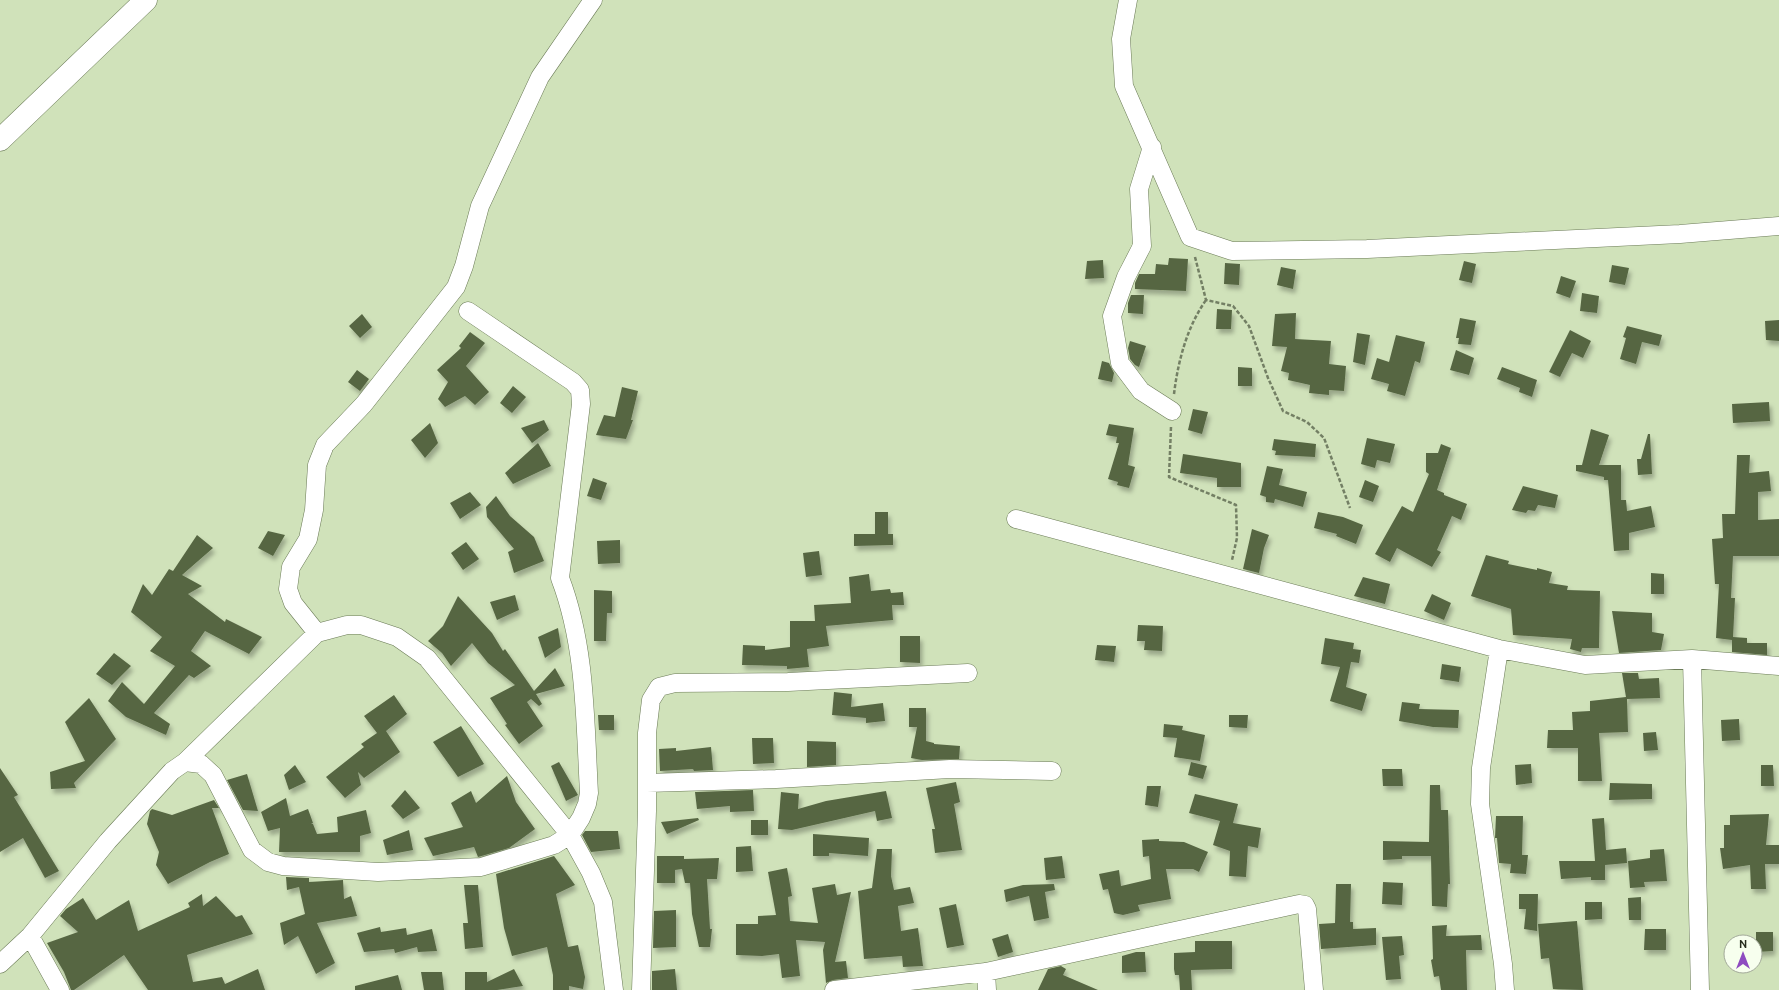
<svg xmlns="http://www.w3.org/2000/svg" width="1779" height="990" font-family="Ubuntu,sans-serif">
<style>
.building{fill:#566643;filter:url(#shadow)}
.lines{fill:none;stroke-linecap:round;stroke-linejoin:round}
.street-casing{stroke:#6b7b57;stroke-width:19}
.secondary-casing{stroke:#6b7b57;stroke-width:23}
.path{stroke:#737f64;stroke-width:2.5;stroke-dasharray:4 2;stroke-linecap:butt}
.street{stroke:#fff;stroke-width:18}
.secondary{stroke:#fff;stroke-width:22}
</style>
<defs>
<filter id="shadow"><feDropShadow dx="2.5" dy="4.5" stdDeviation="2" flood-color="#0004"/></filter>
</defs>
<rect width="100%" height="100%" fill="#d0e2ba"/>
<!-- building -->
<path class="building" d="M1169,258L1188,259L1186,291L1135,289V283L1139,274H1155L1156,264L1168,265Z
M1103,260L1104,278L1085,279L1087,261Z
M1464,261L1476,264L1472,283L1459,280Z
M1225,263L1240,264L1239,285L1224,284Z
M1612,265L1629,268L1625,285L1609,282Z
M1281,267L1296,270L1293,289L1277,285Z
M1561,276L1576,281L1570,298L1556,293Z
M1582,293L1599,296L1597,313L1580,311Z
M1131,295H1144L1143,314L1128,313V303Z
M1217,309L1232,310L1231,329H1216Z
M1296,313L1295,339L1331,341L1329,364L1346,366L1344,391L1329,390V395L1309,393L1310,385L1288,380L1289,373L1281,371L1287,347L1272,346L1275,314Z
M362,314L372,327L360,338L349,326Z
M1460,318L1476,321L1471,345L1458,344L1459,338H1456Z
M1779,320V341L1766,340L1765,321Z
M1627,326L1662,335L1659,346L1642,342L1636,364L1620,359L1626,338L1623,337Z
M1570,330L1591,341L1583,358L1572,353L1560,377L1549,372Z
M470,332L485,343L466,366L489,392L475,405L465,396L445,407L438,399L448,382L437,370L461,348L459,346Z
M1357,333L1370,335L1365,365L1353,362Z
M1396,335L1425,342L1420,363L1415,361L1405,396L1387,391L1389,384L1371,379L1377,358L1389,362Z
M1130,341L1146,346L1139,367L1135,365L1130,359L1128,348Z
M1456,350L1474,358L1469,375L1450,370Z
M1102,361L1109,363L1114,373L1112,382L1098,379Z
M1238,367L1252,368V386H1238Z
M1502,367L1537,380L1532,397L1519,392L1520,388L1497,379Z
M357,370L369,379L360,391L348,382Z
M513,386L526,397L512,413L500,403Z
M622,387L638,391L631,420H633L626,439L596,435L604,415L615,417Z
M1769,402L1770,421L1733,423L1732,404Z
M1193,409L1208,412L1202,434L1188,430Z
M544,420L549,430L532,443L521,428Z
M430,423L438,443L425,458L411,440Z
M1109,424L1134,428L1128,465L1135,467L1129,488L1117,485L1118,482L1108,479L1119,443H1116L1117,437L1106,435Z
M1591,429L1609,435L1599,465H1621V500H1626L1627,511L1651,506L1655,527L1629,533V550L1614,551L1608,480H1604V477L1576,471V465H1582Z
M1648,434H1650L1652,474L1638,475L1637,459H1641Z
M1367,438L1395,444L1390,463L1377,460L1375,468L1361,464Z
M1274,439L1316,444L1315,457L1275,455L1276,451L1272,450Z
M538,443L551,466L513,484L505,473Z
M1441,444L1451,448L1437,490L1444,493V495L1467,504L1461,520L1452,516L1437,550L1441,552L1432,567L1397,548L1390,562L1375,554L1402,506L1413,512L1429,474L1426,472V453H1438Z
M1183,454L1241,463V487H1217V478L1180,473Z
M1737,455H1750L1749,473L1769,471L1771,491L1758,492V520L1779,519V556H1733L1731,598H1735L1733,637L1747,638V643H1767V655L1732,652V640L1716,638L1719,584H1715L1712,539L1723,538L1722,514H1735Z
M1267,466L1283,469L1279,485L1307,492L1303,507L1275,499L1274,503L1266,502V497L1260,495Z
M593,478L607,483L601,500L587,496Z
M1365,480L1379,486L1373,502L1359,497Z
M1523,486L1558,495L1555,508L1538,505L1535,511L1528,510L1526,513L1512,510Z
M470,492L481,505L460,519L450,503Z
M496,496L510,516L534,537L544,561L514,573L508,552L514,549L487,517L486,507Z
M875,512H888V534H893V545L854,546V534H875Z
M1318,512L1343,517L1363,525L1356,544L1336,536L1337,534L1314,528Z
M1252,529L1269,535L1264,548L1259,573L1243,569Z
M268,531L285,535L273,556L258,548Z
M197,535L213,548L182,575L202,586L188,594L225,622L226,619L262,637L249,654L205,631L191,651L211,666L194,678L189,675L154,713L170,724L166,735L126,717L108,701L122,682L144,704L175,666L150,651L162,637L131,612L143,584L152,595L169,569L173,571Z
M620,540V563L598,564L597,541Z
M466,542L479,559L463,570L451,553Z
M819,551L822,575L806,577L803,553Z
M1486,555L1509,561L1508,564L1537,570V568L1552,572L1549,583L1568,586L1567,590L1600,591L1599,648H1582L1581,652L1570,649L1572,639L1513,635L1511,609L1471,596Z
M1651,573L1664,574V594H1651Z
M869,574L871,591L890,589L891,593L903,592L904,605H892L893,620L826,626L829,646L807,649L809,667L787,669V666L742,665L743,645L765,646V650L790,647V621H815L814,605L851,603L849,577Z
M1363,577L1390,584L1385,604L1354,596Z
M594,590L612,591V613H607L606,641H594Z
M1432,594L1451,603L1444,620L1424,611Z
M515,595L519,610L497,620L490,602Z
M458,596L492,633L503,651L505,649L534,691L555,668L565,686L536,694L542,704L539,706L531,699L527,702L543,726L519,744L505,725L507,724L490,698L515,685L488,663L472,643L451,666L442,653L428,641L443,626Z
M1612,611L1652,613V632L1664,634L1661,650L1619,653Z
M1138,625L1163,626L1162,651L1144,650L1145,641H1137Z
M558,628L561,647L545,658L538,637Z
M900,636H920V663L900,662Z
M1325,638L1354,643L1353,649L1361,650L1359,663L1351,662L1346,687L1367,694L1362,711L1330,701L1340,667L1321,664Z
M1097,645L1116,646L1114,662L1095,660Z
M114,653L131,666L112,685L96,674Z
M1442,664L1461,667L1459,682L1440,679Z
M1622,673H1638L1639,679L1659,678L1660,698L1627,699L1628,732L1599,733L1602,781H1578V748H1547L1548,730H1573L1572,712L1590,711V701L1626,697Z
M834,692L852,694L851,707L883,703L885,721L866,723V718L832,715Z
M394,695L407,714L386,731L400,752L364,778L358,772L361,785L345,798L326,777L364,747L361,744L377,733L364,716Z
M89,698L116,739L74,783L76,788L51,789L50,772L85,761L65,722Z
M1402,702L1420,704L1419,709L1459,710L1458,728L1433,727L1399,721Z
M909,708H926V741L934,743V744L960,746L959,759L922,760L911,758L917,727H909Z
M598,715H614V730H599Z
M1229,715H1248L1247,728L1229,727Z
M1739,719L1740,740L1722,741L1721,720Z
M1164,724L1183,726L1182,730L1205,735L1200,761L1174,757L1177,738L1163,737Z
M461,726L484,764L458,777L433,742Z
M1656,732L1658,750L1644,751L1643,733Z
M752,738H773L774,763L753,764Z
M807,741L836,742V765L807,767Z
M711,747L713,770L694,771L693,769L660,771L659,749L676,748V751Z
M559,762L578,795L566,801L551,766Z
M1191,762L1207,766L1203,779L1188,775Z
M1531,764L1532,783L1516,785L1515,765Z
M295,765L306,782L289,790L284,775Z
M1761,765H1773L1774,786H1761Z
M0,768L18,795L14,797L59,871L45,878L23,838L0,852Z
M1382,769H1402L1403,786H1383Z
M247,774L258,811L243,810L227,780Z
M507,776L516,802L535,829L509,848L485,855L478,857L474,847L433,856L424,838L463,827L451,803L471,791L476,803Z
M956,782L960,802L954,804L962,850L935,853L932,829H935L926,788Z
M1610,783L1652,784V799L1609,800Z
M1430,785H1440L1441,810H1448L1450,884H1448L1447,907L1432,906L1431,856H1402V859L1383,860V841L1429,842Z
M1147,786H1161L1158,807L1145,805Z
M405,790L420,808L403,819L391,806Z
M753,790L754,811L730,812V806L697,809L695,792Z
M886,791L892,818L877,821L875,811L792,830L778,829L781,792L799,794L798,809L826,801Z
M1195,794L1238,804L1233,823L1261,828L1258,848L1248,846L1246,877L1229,876L1230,851L1213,845L1220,821L1189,813Z
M286,798L290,816L308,809L313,823L311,824H313L317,834L338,832L337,817L366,810L371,833L360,836V852H279L280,828L268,831L261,812Z
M214,800L219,808H212L229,854L210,862L168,884L156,865L159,852L147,824L150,811L152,809L172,815Z
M1769,814L1766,845H1779V864H1765L1766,889H1751L1750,865L1723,869L1720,848H1724V825H1730V815Z
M1496,816H1523L1522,855H1528L1526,874L1510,873L1511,864L1499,863L1497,838H1495Z
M698,818L699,820L667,834L661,822Z
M1604,818L1606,850L1626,848L1627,863L1605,865V880H1591V877L1561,879L1559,861H1595L1592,819Z
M751,820H768V835H751Z
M409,830L413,850L387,855L383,840Z
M585,831H618L620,849L591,852L582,835Z
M813,834L869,838L868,856L829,853V856H813Z
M1159,839V841L1184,842L1208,852L1199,872L1193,869H1166L1171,899L1138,905L1140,911L1123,915L1114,913L1108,889L1103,890L1099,874L1119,870L1121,886L1151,879L1149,856L1143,857L1142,840Z
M751,846L753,871L736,872V847Z
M877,849H892L891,876L894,890L910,887L914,903L898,906L901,931L918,928L923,966L903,967L902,956L864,959L858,891L872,888Z
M1664,849L1667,881L1644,882L1645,887L1630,888L1628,861L1650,858V850Z
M554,856L575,885L556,894L568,947L578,945L585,977L583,989L569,986V990H553V975L547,947L512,956L504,928L496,874Z
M657,856H684V859L719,858L717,879H707L710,929H712L710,947H699L692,914L690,883H685L682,869L675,870V883H657Z
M1062,856L1065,878L1046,880L1044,858Z
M787,868L792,896L788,897L790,921L818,923L812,888L835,884L837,895L851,892L835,962L846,961L848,978L833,980L826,983L823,950L825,942L796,940L800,976L782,978L779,954L762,956L736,955V924H758V916L776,915L768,872Z
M286,877L309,878V882L343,880L344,899L351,896L357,916L317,923L335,963L316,974L298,936L284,945L280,923L305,914L299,887L287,890Z
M1383,882L1403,883L1402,905L1382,904Z
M1054,884L1055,890L1045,892L1049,918L1034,921L1029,896L1006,902L1004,890L1023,885Z
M1336,884H1351L1350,922H1353V929L1376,928V945L1321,949L1319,924L1335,923Z
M464,885H478L483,947L465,949L463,923H468Z
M202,894L203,906L216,896L236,917L242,915L253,934L187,955L193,982L222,977L225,984L258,969L265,990H148L124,955L74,990H71L64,972L47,943L78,932L60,916L66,909L83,898L96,920L129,900L138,931L190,907L188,903Z
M1519,894H1538L1537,931L1524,929L1526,909H1519Z
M1641,897V920H1629L1628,898Z
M1585,902H1602V919L1585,920Z
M956,904L964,945L947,948L939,908Z
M676,910V947L653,948L654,911Z
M1577,921L1583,990L1553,989L1549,958L1541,959L1538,924Z
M1447,925L1446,936L1481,935L1482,950H1466L1467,990H1441L1439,976L1434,977L1431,960L1433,959L1432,926Z
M380,927L381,932L406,928L407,935L432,929L437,951L418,952L417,947L395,953L394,949L364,952L357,933Z
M1645,929H1666V950H1644Z
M1756,932H1773V951L1756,952Z
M1008,934L1013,952L998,957L992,939Z
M1402,936L1404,955L1399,956L1401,979L1386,980L1382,937Z
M1195,941H1232V969L1191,970L1192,990H1180L1179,975H1175L1174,969V953L1195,952Z
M1136,952H1145L1146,972L1122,973V956Z
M1061,966L1066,969L1063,975L1098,990H1038L1048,969Z
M514,969L523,986L497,990H465V972H487V982Z
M675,969L677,990H652V971Z
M421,972H442L444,990H424Z
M398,975L402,990H355V986Z"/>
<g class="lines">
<defs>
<path id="street" d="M1128,0L1121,39L1124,86L1190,237L1232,251L1367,249L1680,234L1779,226
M1152,147L1139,189L1142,246L1126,277L1112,316L1120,363L1141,391L1172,411
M1016,519L1499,649L1585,665L1692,659L1779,666
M317,633L293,603L288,589L291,567L308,539L314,510L317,465L325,445L364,404L456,287L464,266L480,206L540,77L593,0
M1499,649L1481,768L1480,804L1503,964L1505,990
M1692,659L1700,990
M185,762L317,633L347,625H361L397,637L427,658L570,835L591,873L603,902L614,990
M647,783L776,779L950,769L1052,771
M30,936L60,990
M0,964L30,936L108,841L172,771L185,762L201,764L213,775L252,850L268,862L283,866L378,872L481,867L554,845L570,835L581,818L587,804L589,793C585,721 586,646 560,578L581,404L580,390L573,382L468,311
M986,972L987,990
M641,990L647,811V733L651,700L659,687L675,683L788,682L968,673
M834,990L986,972L1299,904L1305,905L1307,909L1314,990"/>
<path id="secondary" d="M0,140L146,0"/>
</defs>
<!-- street casing -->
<use href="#street" class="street-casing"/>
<!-- secondary casing -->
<use href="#secondary" class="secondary-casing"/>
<!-- path -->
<path class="path" d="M1195,257L1206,300L1233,306L1249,326L1268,378L1283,411L1307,422L1324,438L1350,508
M1174,394C1178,361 1187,327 1206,300
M1171,427L1169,477L1236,505L1237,538L1232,560"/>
<!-- street -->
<use href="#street" class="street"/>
<!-- secondary -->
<use href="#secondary" class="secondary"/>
</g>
<!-- north arrow -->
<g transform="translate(1743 954)"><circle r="19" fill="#f7ffee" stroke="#a3aa9a"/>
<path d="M0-3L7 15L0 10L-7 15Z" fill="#8e4cc0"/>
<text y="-6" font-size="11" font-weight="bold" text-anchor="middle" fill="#252b1c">N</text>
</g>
</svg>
